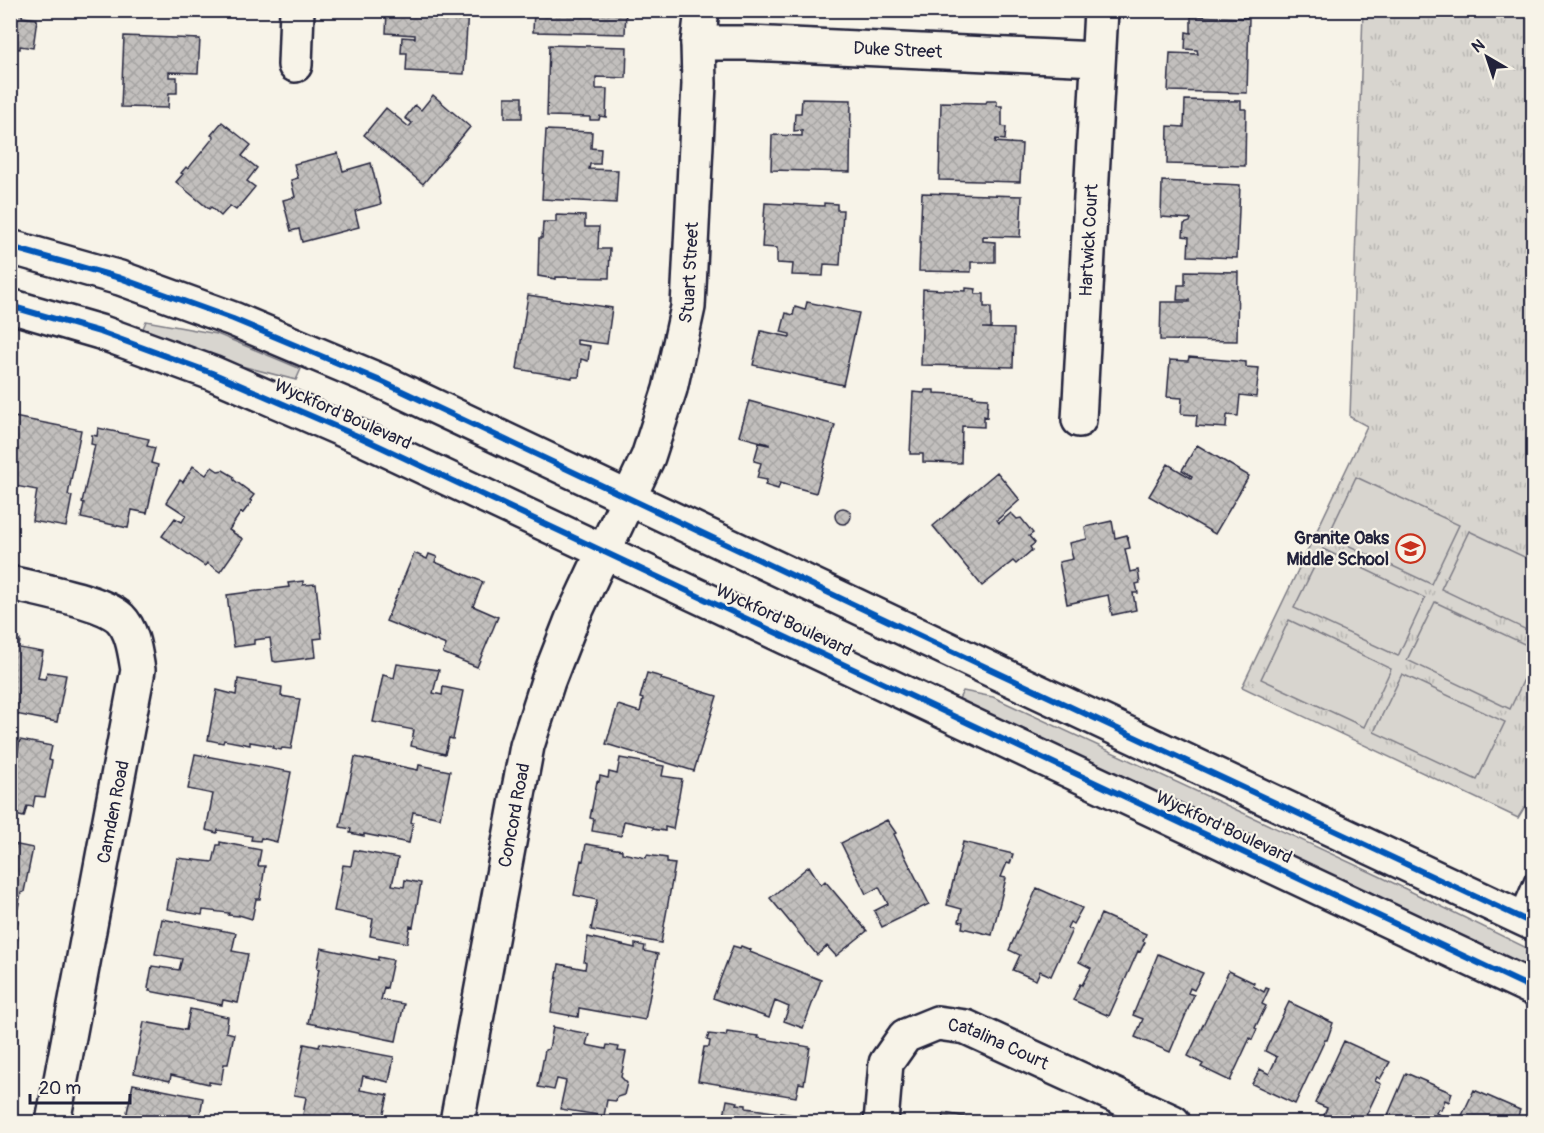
<svg xmlns="http://www.w3.org/2000/svg" width="1544" height="1133" font-family="Pangolin,sans-serif">
<style>
.grass{fill:url(#grass-tufts);stroke:#7d7c85;stroke-width:1.5}
.garden{fill:#d8d5cf;stroke:#7d7c85;stroke-width:1.5}
.building{fill:url(#building-cross-hatch);stroke:#22223b;stroke-width:1.5}
.lines{fill:none;stroke-linecap:round;stroke-linejoin:round}
.lane-casing{stroke:#22223b;stroke-width:21}
.street-casing{stroke:#22223b;stroke-width:38}
.secondary-casing{stroke:#22223b;stroke-width:38}
.lane{stroke:#f7f3e8;stroke-width:16}
.street{stroke:#f7f3e8;stroke-width:33}
.secondary{stroke:#f7f3e8;stroke-width:33}
.cycleway-casing{stroke:#f7f3e8;stroke-width:10}
.cycleway{stroke:#0057b8;stroke-width:6}
.labels{text-anchor:middle;stroke-width:4.5;stroke-linejoin:round;paint-order:stroke}
.street-label{font-size:18px;fill:#22223b;stroke:#f7f3e8}
.poi-label{font-size:18px;font-weight:bold;fill:#22223b;stroke:#f7f3e8;text-anchor:end}
</style>
<defs>
<pattern id="grass-tufts" width="24" height="20" patternUnits="userSpaceOnUse" patternTransform="scale(1.5)"><rect width="24" height="20" fill="#d8d5cf"/><path d="M3 7l-1-3M5 7V3M7 7l1-3M15 17l-1-3M17 17v-4M19 17l1-3" fill="none" stroke="#b9b7b3"/></pattern>
<pattern id="building-cross-hatch" width="8" height="8" patternUnits="userSpaceOnUse" patternTransform="scale(1.5)"><rect width="8" height="8" fill="#c2bfbd"/><path d="M0 0l8 8M0 8l8-8" fill="none" stroke="#a6a4a3"/></pattern>
</defs>
<rect width="100%" height="100%" fill="#f7f3e8"/>
<filter id="ink" filterUnits="userSpaceOnUse"><feTurbulence type="fractalNoise" baseFrequency=".0167" numOctaves="2"/><feDisplacementMap in="SourceGraphic" scale="12" xChannelSelector="R" yChannelSelector="G"/><feConvolveMatrix kernelMatrix="1 2 1 2 8 2 1 2 1" color-interpolation-filters="sRGB"/></filter>
<g filter="url(#ink)">
<!-- grass -->
<path class="grass" d="M1363,11H1533V802L1524,808L1518,818L1242,687L1367,426L1350,417Z"/>
<!-- garden -->
<path class="garden" d="M146,321L217,334L301,369L296,380L230,363L142,331Z
M1356,477L1459,525L1431,584L1328,536Z
M1469,531L1533,561V633L1441,589Z
M1323,549L1425,598L1398,656L1294,608Z
M1435,602L1533,648V660L1510,709L1407,660Z
M1289,620L1391,669L1364,727L1261,679Z
M1402,674L1505,722L1477,780L1374,732Z
M963,691L993,697L1379,876L1533,951V972L957,703Z"/>
<!-- building -->
<path class="building" d="M10,10H23L22,17L37,19L33,48L20,46V49L11,48L10,50Z
M387,10H468L464,74L406,71L407,53H401L402,37L415,38V35L386,33Z
M534,10H626L625,34L533,32Z
M1191,16L1249,18L1247,93L1168,91L1170,53L1198,54L1197,50L1185,49L1186,32L1191,33Z
M124,36L200,39L198,73L169,72V77H177V93H169L168,108L121,107Z
M549,45L627,47L626,78L596,77V89H607L606,117L600,116L599,120H590V117L547,116Z
M433,95L470,127L423,184L364,135L386,108L409,127L412,123L405,118L415,105L421,110Z
M505,97H522V118H505Z
M802,99L851,100L850,172L771,170L772,135L802,136V130L794,131L795,113H801Z
M1185,100L1241,101V109H1246L1245,166L1167,164L1168,126L1184,127Z
M987,101H997V106H1002V126L1006,127L1005,140L996,139L995,142L1022,144L1020,182L939,180L941,102L986,103Z
M222,122L251,145L242,156L257,168L247,181L255,187L236,210L230,206L221,216L211,207L209,209L176,182L183,174L181,173L186,167L188,169L214,137L211,135Z
M546,130L592,132L591,148L601,149L600,164H590L589,169L618,170L616,203L542,199Z
M338,153L343,171L371,163L381,204L355,211L359,227L302,242L299,229L291,231L283,200L295,197L291,180L298,178L294,164Z
M1162,181L1240,185L1237,258L1188,256L1189,237L1183,236L1184,224L1190,222L1191,219L1161,217Z
M922,193L1022,196L1020,237L983,236V241L995,242V262H971V272L919,271Z
M765,203L824,206V203L837,204V210H843L840,265L824,264L823,276L792,275L793,264L777,263V248L762,247Z
M556,215L585,216V227H599L598,249H610L609,278L556,277V279L538,276L539,238H542L543,222H556Z
M1185,271L1238,272L1237,341L1160,340L1161,302H1189V300H1177L1178,285H1185Z
M966,288L976,289L975,294H984V307H991V328H983L1014,329L1013,367L921,365L923,289L966,291Z
M528,295L612,308L607,344L577,340V344L590,346L588,361L581,359L579,377H572V378L517,369Z
M807,302L859,313L843,385L753,365L761,331L790,337V334L781,332L786,313L793,315L795,307L805,310Z
M1189,357L1246,362V367L1259,368L1256,397L1240,395L1238,416L1227,415L1226,428L1196,426L1197,415L1181,414L1182,398L1167,397L1170,360L1188,361Z
M925,390H934V393L973,395V397L988,398L987,417L984,416V427L962,426L961,463L923,462V454H910L913,392L924,393Z
M749,401L835,425L816,493L780,483L778,489L765,485L767,480L757,478L761,463L754,461L759,443L769,445V444L739,436Z
M14,417L81,430L68,495L72,496L66,527L32,521L37,490L10,485V426L12,427Z
M98,428L149,439L147,446L155,448L151,463L158,465L147,513L132,510L128,528L81,518L84,503L82,502L95,445L91,444L92,435L97,436Z
M1197,445L1249,476L1215,534L1149,496L1168,464L1191,478L1192,476L1182,470Z
M193,466L206,475L212,467L218,471L223,470L233,476L234,480L254,495L250,500L252,501L243,513L241,512L229,530L243,539L220,572L207,563L205,566L162,536L175,518L182,522L186,515L166,502L180,480L183,482Z
M997,472L1020,500L997,520L999,523L1011,513L1017,519L1021,518L1033,533L1029,536L1035,543L1030,547L1032,550L1016,564L1013,561L982,586L933,526Z
M835 516a8 8 0 1 1 16 0a8 8 0 1 1-16 0Z
M1112,521L1115,538L1127,535L1130,548L1125,549L1130,572L1138,570L1140,583L1136,584L1138,593H1133L1136,610L1112,615L1108,595L1067,604L1059,562L1073,559L1069,543L1087,539L1085,527Z
M414,553L427,559L429,554L437,557L435,562L483,582L473,606L498,617L477,667L443,653L446,645L386,621Z
M303,581V585L316,584L322,638L314,639L316,657L276,662L273,661L270,638L254,640V644L234,647L227,595L289,587L288,583Z
M10,638L20,640L19,648L43,652L38,678L45,679L47,672L66,675L57,722L10,713Z
M397,664L439,670L433,693L442,695L443,687L463,691L453,739L449,738L445,754L411,746L414,730L373,722L383,675L394,678Z
M647,673L662,677L661,679L717,696L694,771L606,744L618,705L640,712L643,699L640,698Z
M238,679L282,687L281,696L300,699L291,749L282,748L281,750L272,748L273,746L250,742V745L224,740L223,743L208,740L217,690L236,695Z
M20,740L52,746L49,760L52,761L45,797L35,796L33,807L27,806L24,817L10,814V748L18,750Z
M195,754L291,772L277,842L261,838L260,841L251,840L252,836L218,830L217,833L206,830L213,794L188,789Z
M355,757L418,770L419,765L450,771L440,818L413,812L411,822L413,823L409,843L364,834V836L350,833L351,829L340,827Z
M620,758L664,766L662,776L682,779L673,829L665,827V831L653,829V827L624,821L621,836L592,831L594,819L590,818L597,781L599,782L600,776L608,778L609,772L617,774Z
M887,820L896,833L894,834L929,904L882,927L874,911L888,904L879,887L866,894L841,843Z
M220,842L261,850L258,866H265L260,899H256L252,919L239,915V916L228,915L229,913L203,910L202,915L167,909L177,858L213,862L217,845H220Z
M963,842L1013,854L1010,864L1007,863L1001,877L1006,878L992,935L962,928L963,922L959,921L962,909L947,905Z
M13,844L33,848L24,892L21,893L18,908L10,907V852Z
M586,844L622,850V853L646,858L647,855L667,858V863L675,864L661,943L591,930L597,900L574,895L581,860L583,861Z
M354,850L398,858L392,885L404,887L405,880L421,883L413,927L410,926L407,943L370,936L373,919L334,911L343,865L351,866Z
M809,866L821,885L825,881L867,931L836,956L827,946L817,955L770,898Z
M1037,888L1082,908L1073,924L1070,922L1067,928L1072,930L1051,976L1040,971L1036,980L1013,970L1020,955L1009,950Z
M1101,914L1146,934L1143,941L1145,942L1140,952L1138,951L1109,1016L1073,1000L1080,984L1082,985L1091,968L1079,962Z
M162,919L236,933L232,951L248,954L238,1003L223,1000L222,1005L149,991L150,989L148,988L152,966L179,970L182,959L155,954Z
M10,920L18,921L15,936L18,937L11,975Z
M588,937L635,948V944L645,946L644,951L658,954L645,1020L579,1008L578,1017L551,1012L559,964L585,969L586,963L584,962Z
M733,946L740,948L741,946L751,950L750,952L821,980L803,1028L784,1021L789,1007L775,1001L769,1018L713,998Z
M321,948L378,960V957L393,960L387,988L384,987L381,1000L404,1004L396,1041L308,1023L319,969L317,968Z
M1158,954L1203,973L1194,990L1190,988L1188,993L1194,995L1170,1052L1135,1037L1143,1019L1133,1015Z
M1229,971L1254,983L1253,986L1264,992L1266,988L1269,989L1262,1004L1266,1006L1255,1028L1257,1029L1252,1040L1250,1038L1230,1081L1201,1067L1203,1064L1188,1056Z
M1289,1002L1333,1023L1327,1040H1325L1295,1104L1252,1084L1260,1069L1269,1074L1277,1057L1265,1051Z
M190,1009L228,1017L226,1032L234,1034L228,1064H224L221,1084L209,1082V1084L171,1075L170,1081L134,1073L144,1022L186,1030Z
M553,1027L589,1034L586,1045L606,1049L607,1045L619,1047L618,1051L626,1052L621,1077L627,1083L624,1095L617,1097L616,1101L607,1100L604,1116L560,1109L566,1081L557,1079L554,1090L538,1087L545,1050L549,1049Z
M727,1032L759,1036L758,1038L810,1047L804,1084L799,1083L796,1097L698,1081L704,1047H709L710,1041L707,1040L709,1034L726,1036Z
M1344,1041L1390,1062L1380,1079L1377,1077L1375,1081L1381,1084L1363,1122H1321L1327,1108L1315,1103Z
M320,1043L394,1057L389,1082L363,1076L360,1090L388,1095L382,1122H342L303,1115L306,1097L294,1095L304,1044L319,1047Z
M1406,1073L1452,1093L1449,1102L1445,1100L1441,1110L1438,1109L1436,1113L1442,1116L1439,1122H1385Z
M133,1084L203,1098L200,1115L216,1118L215,1122H151L126,1117Z
M1474,1090L1520,1110L1516,1122H1459Z
M727,1100L738,1102L737,1104L746,1105V1108L802,1116L801,1119L809,1121V1122H723Z
M944,1113L997,1122H943Z"/>
<g class="lines">
<defs>
<path id="lane" d="M1518,916L1534,879"/>
<g id="street">
<path id="s1" d="M698,43H749L1097,59"/>
<path d="M295,65L297,10"/>
<path id="s2" d="M1079,420L1101,10"/>
<path d="M10,583C36,589 102,601 120,618C133,631 135,653 138,670L53,1122"/>
<path id="s3" d="M457,1122L527,746L548,681L573,617L648,457L670,389L688,307L699,84L698,43L702,10"/>
<path id="s4" d="M881,1122L886,1063L905,1036L937,1023L966,1027L1173,1122"/>
</g>
<path id="secondary" d="M10,247L120,278L233,319L383,382L992,670L1534,924
M10,306L100,332L212,373L362,438L1534,989"/>
</defs>
<!-- lane casing -->
<use href="#lane" class="lane-casing"/>
<!-- street casing -->
<use href="#street" class="street-casing"/>
<!-- secondary casing -->
<use href="#secondary" class="secondary-casing"/>
<!-- lane -->
<use href="#lane" class="lane"/>
<!-- street -->
<use href="#street" class="street"/>
<!-- secondary -->
<use href="#secondary" class="secondary"/>
<defs>
<path id="cycleway" d="M10,247L120,278L233,319L383,382L992,670L1534,924
M10,306L100,332L212,373L362,438L1534,989"/>
</defs>
<!-- cycleway casing -->
<use href="#cycleway" class="cycleway-casing"/>
<!-- cycleway -->
<use href="#cycleway" class="cycleway"/>
</g>
</g>
<!-- icons -->
<defs>
<symbol id="school-ring" viewBox="-11 -11 22 22"><circle r="9.5" fill="#f7f3e8" stroke="#c8321e" stroke-width="1.5"/><path d="M0-5L7-2L0 1L-7-2ZM-4 1L0 2.5L4 1V4Q0 6-4 4Z" fill="#c8321e"/></symbol>
</defs>
<g fill-rule="evenodd">
<use href="#school-ring" x="1394" y="532" width="33" height="33"/>
</g>
<g class="labels">
<!-- street labels -->
<g class="street-label">
<text dy="6" stroke="none"><textPath href="#s1" startOffset="200">Duke Street</textPath></text>
<text dy="6" stroke="none"><textPath href="#s2" startOffset="180">Hartwick Court</textPath></text>
<text dy="6" stroke="none"><textPath href="#s3" startOffset="886">Stuart Street</textPath></text>
<text transform="translate(343 414) rotate(24)" y="6">Wyckford Boulevard</text>
<text transform="translate(784 620) rotate(25)" y="6">Wyckford Boulevard</text>
<text transform="translate(113 812) rotate(-79)" y="6">Camden Road</text>
<text dy="6" stroke="none"><textPath href="#s3" startOffset="312">Concord Road</textPath></text>
<text transform="translate(1224 827) rotate(25)" y="6">Wyckford Boulevard</text>
<text dy="6" stroke="none"><textPath href="#s4" startOffset="192">Catalina Court</textPath></text>
</g>
<!-- poi labels -->
<g class="poi-label">
<text x="1389" y="544">Granite Oaks<tspan x="1389" dy="21">Middle School</tspan></text>
</g>
</g>
<!-- margin -->
<rect width="1544" height="1133" fill="none" stroke="#f7f3e8" stroke-width="36"/>
<rect x="18" y="18" width="1508" height="1097" fill="none" stroke="#22223b" stroke-width="2" filter="url(#ink)"/>
<!-- north arrow -->
<g transform="translate(1487 57) rotate(321)" stroke="#f7f3e8" stroke-width="4.5" paint-order="stroke">
<path d="M0-4.5L10 22L0 15L-10 22Z" fill="#22223b"/>
<text y="-9" font-size="16" font-weight="bold" text-anchor="middle" fill="#22223b">N</text>
</g>
<!-- scale -->
<path d="M30 1094v9h100v-9" fill="none" stroke="#22223b" stroke-width="3"/>
<text x="39" y="1094" font-size="18" fill="#22223b" stroke="#f7f3e8" stroke-width="4.5" paint-order="stroke">20 m</text>
</svg>
